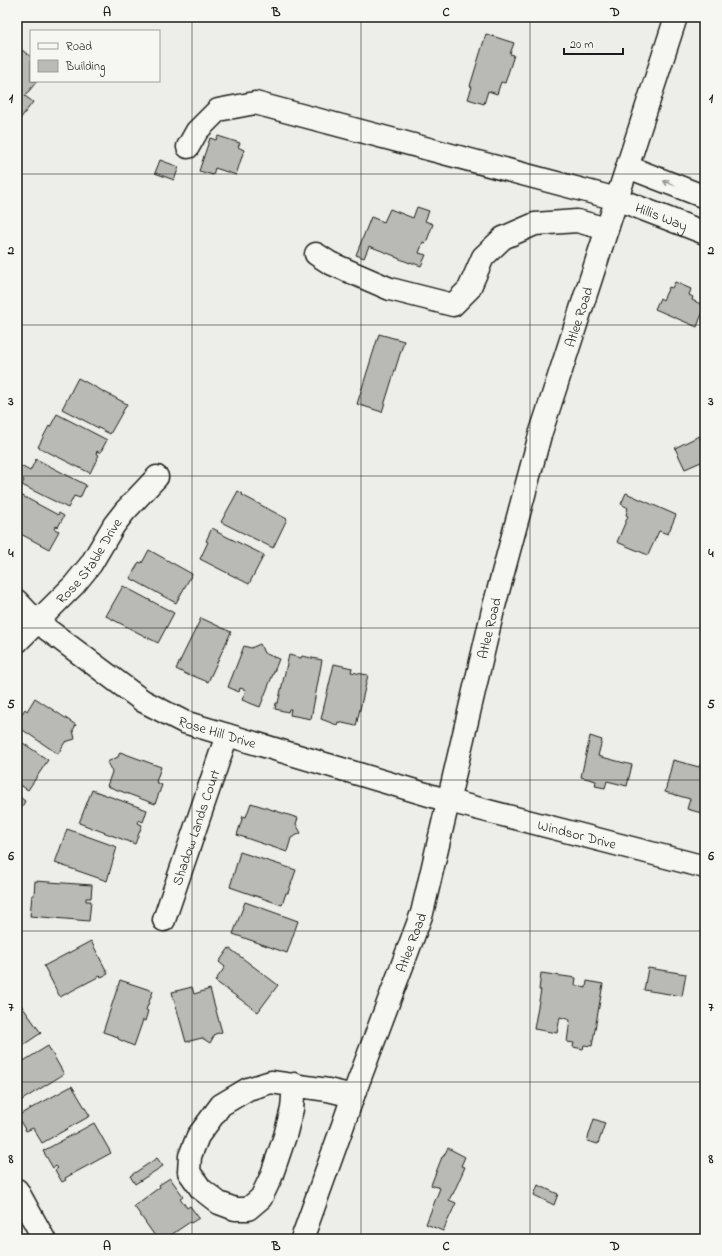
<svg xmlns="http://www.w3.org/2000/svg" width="722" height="1256" font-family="'Indie Flower',sans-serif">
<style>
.building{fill:#b9b9b6;stroke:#1c1c1c}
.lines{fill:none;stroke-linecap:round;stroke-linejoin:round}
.minor-casing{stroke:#1c1c1c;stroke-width:25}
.major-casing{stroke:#1c1c1c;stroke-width:25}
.minor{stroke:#f6f6f2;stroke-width:22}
.major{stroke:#f6f6f2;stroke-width:22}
.oneway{stroke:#949492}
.grid{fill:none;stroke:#1c1c1c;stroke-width:1;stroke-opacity:0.55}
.labels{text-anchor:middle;stroke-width:3;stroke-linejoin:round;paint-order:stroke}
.street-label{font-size:14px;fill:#1c1c1c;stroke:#f6f6f2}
.neatline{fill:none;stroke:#1c1c1c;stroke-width:1.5}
.grid-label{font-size:13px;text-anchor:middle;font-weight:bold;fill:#1c1c1c}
</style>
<rect width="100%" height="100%" fill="#edede9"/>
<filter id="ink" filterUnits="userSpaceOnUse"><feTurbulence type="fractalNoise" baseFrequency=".025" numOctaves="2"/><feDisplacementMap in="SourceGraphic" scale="8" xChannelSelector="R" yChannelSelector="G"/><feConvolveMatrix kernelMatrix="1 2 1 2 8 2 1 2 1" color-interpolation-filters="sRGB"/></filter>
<g filter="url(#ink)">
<!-- building -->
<path class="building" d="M486,34L514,43L510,54L514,55L505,83L501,82L497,94L488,91L484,104L468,99L472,87L470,86Z
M22,50L31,57V81H37L25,96L33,102L20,119L17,117V58Z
M218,136L240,143L238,147L244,150L236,175L215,168L213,175L199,171L210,138L216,140Z
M160,160L179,167L174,180L155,173Z
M417,207L429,211L425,221L433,224L426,243L423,242L419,253L426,255L421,266L410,262V263L395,257V256L369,246L364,258L356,255L371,217L384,222L390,209L413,218Z
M675,282L691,289L689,295L693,297L692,300L705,306L697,327L655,309L660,298L663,300L669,287L672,288Z
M379,334L404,341L382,412L357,404Z
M78,378L127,404L110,434L62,409Z
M57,414L107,440L100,453L97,451L96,454L99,455L90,473L38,447L49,426L50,427Z
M699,436L702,442L705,440V466H703L701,462L685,469L675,448Z
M36,459L86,485L80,498L74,496L68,508L22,485L24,480L17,477V470L19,465L30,471Z
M238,491L243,494L242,495L287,519L273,548L221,522Z
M17,493L58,515L59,513L64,516L58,527L56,526L54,529L59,531L49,549L17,532Z
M626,493L676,515L668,534L659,531L648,555L617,542L628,516L626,515L628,508L621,504Z
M212,528L218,531L217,532L264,555L249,584L200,559L208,542L206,541Z
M149,550L192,574L176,603L130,578L139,562L142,563Z
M123,586L174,613L158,643L106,616Z
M201,618L231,632L208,682L191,675L190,676L176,669Z
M260,644L264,653L279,659L260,707L242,700L246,690L240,688L239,692L228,687L244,646L251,648Z
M289,655L301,658L302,656L322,660L311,719L290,715L291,709H289L288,712L275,709L276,703H278Z
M334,664L352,668L351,672L368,675L356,726L338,722L337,725L321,719Z
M35,698L76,725L73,730L75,739L65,742L58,754L17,726V721L25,709L27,711Z
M590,736L602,740L598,756L632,765L627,786L607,781L605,788L595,786L596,781L581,777Z
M17,739L48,760L28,790L17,783Z
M120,752L161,767L156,782L162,785L155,804L107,786L112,772L107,762L118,757Z
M673,760L699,767L700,765L705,767V814L687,809L690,799L665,792Z
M92,790L147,810L143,822L139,820L138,823L142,825L135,844L79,823Z
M17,795L25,801L17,816Z
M251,803L298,818L296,824L301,833L291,838L287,852L237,835L243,816L246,817Z
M67,829L117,847L107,881L55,863Z
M240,852L296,870L288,893H286L282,905L230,887Z
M35,881L92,885L91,898H86V901H91L89,921L30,916L32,895H34Z
M245,902L298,921L287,953L233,934Z
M91,941L108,974L101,977L100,976L60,997L44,966Z
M229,948L278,985L258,1012L215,981L225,967L219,962Z
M648,968L686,974L682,996L644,990Z
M541,973L576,978L575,985L586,988L587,981L603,984L592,1046L584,1045L583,1049L573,1047L574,1043L567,1042L570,1020L567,1019L560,1017L557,1033L534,1029L541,990H539Z
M120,980L153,991L146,1010L148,1011L145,1021L143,1020L134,1046L118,1039V1037L103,1032Z
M192,987L194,994L210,989L222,1032L215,1034L210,1043L202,1038L186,1042L172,992Z
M21,1005L41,1033L17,1049V1008Z
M48,1046L64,1074L17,1103V1065Z
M72,1086L90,1116L42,1143L33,1128L26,1131L17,1116Z
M594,1119L605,1123L598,1144L587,1141Z
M94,1123L111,1153L65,1178L66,1180L62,1182L55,1170L58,1168L56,1166L53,1168L43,1151Z
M448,1148L465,1157L461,1166L465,1167L453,1194H452L449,1200L456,1203L443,1231L426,1224L440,1188L431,1185L442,1157H443Z
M157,1158L163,1166L135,1184L130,1176Z
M170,1178L183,1196L180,1198L187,1208L190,1206L199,1218L191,1223L190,1222L165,1239H157L134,1206L160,1187L159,1185Z
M538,1185L558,1194L554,1205L534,1195Z"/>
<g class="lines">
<defs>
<g id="minor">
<path id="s1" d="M188,147L197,131L218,110L255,103L617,199L705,233"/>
<path d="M628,167L705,197"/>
<path d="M316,254L330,263L390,289L453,305L469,289L483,257L503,238L535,224L577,221L607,229"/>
<path id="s2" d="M17,601L36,621L143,701L184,722L449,801L705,867"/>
<path id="s3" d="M17,642L74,585L91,564L114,525L125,511L157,477"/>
<path id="s4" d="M164,920L227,735"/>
<path d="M294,1084L292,1109L285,1136L271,1177L261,1198L248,1209H235L219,1203L201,1189L189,1172L190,1156L198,1136L221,1105L248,1089L271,1082L328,1090L353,1096"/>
<path d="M17,1190L44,1239"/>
</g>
<g id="major">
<path id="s5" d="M302,1239L343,1125L353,1096L422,913L493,610L540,435L676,17"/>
</g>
</defs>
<!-- minor casing -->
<use href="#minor" class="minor-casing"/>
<!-- major casing -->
<use href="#major" class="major-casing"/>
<!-- minor -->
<use href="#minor" class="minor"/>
<!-- major -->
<use href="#major" class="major"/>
</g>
<!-- one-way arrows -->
<defs><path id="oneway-shaft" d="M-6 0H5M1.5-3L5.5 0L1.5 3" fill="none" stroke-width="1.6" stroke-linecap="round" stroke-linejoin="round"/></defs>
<use class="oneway" href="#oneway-shaft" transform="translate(669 183) rotate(-159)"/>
</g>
<!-- grid -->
<path class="grid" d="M192,17V1239M361,17V1239M530,17V1239M17,174H705M17,325H705M17,476H705M17,628H705M17,780H705M17,931H705M17,1082H705"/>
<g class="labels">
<!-- street labels -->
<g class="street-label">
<text dy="5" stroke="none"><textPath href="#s1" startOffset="508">Hillis Way</textPath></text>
<text dy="5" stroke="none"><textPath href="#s5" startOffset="964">Atlee Road</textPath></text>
<text dy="5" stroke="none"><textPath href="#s3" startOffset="109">Rose Stable Drive</textPath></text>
<text dy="5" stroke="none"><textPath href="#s5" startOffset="640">Atlee Road</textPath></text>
<text dy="5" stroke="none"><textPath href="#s2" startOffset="242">Rose Hill Drive</textPath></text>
<text dy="5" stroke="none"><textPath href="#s4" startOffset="98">Shadow Lands Court</textPath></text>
<text dy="5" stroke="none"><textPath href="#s2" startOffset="616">Windsor Drive</textPath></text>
<text dy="5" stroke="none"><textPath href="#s5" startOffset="316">Atlee Road</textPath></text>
</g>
</g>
<!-- margin -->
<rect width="722" height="1256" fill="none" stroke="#f6f6f2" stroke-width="44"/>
<!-- legend -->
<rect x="30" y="30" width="130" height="52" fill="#f6f6f2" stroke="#9f9f9c"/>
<rect x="38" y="43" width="20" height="6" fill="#f6f6f2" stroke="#9f9f9c"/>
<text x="66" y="50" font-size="12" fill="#1c1c1c">Road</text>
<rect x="38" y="60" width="20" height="12" fill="#b9b9b6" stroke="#9f9f9c"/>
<text x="66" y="70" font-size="12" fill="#1c1c1c">Building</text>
<!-- scale -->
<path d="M564 48v6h59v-6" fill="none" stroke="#1c1c1c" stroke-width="2"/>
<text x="570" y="48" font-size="12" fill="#1c1c1c" stroke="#f6f6f2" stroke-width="3" paint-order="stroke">20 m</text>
<rect x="22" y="22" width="678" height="1212" class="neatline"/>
<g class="grid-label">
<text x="107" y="16">A</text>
<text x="276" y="16">B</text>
<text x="446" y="16">C</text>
<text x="615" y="16">D</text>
<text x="11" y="102">1</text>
<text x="711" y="102">1</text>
<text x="11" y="254">2</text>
<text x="711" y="254">2</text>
<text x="11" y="405">3</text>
<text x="711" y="405">3</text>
<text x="11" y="557">4</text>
<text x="711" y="557">4</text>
<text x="11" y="708">5</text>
<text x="711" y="708">5</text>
<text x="11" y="860">6</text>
<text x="711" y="860">6</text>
<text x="11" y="1011">7</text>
<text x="711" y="1011">7</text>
<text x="11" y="1163">8</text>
<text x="711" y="1163">8</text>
<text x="107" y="1250">A</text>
<text x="276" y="1250">B</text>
<text x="446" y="1250">C</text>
<text x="615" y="1250">D</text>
</g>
</svg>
